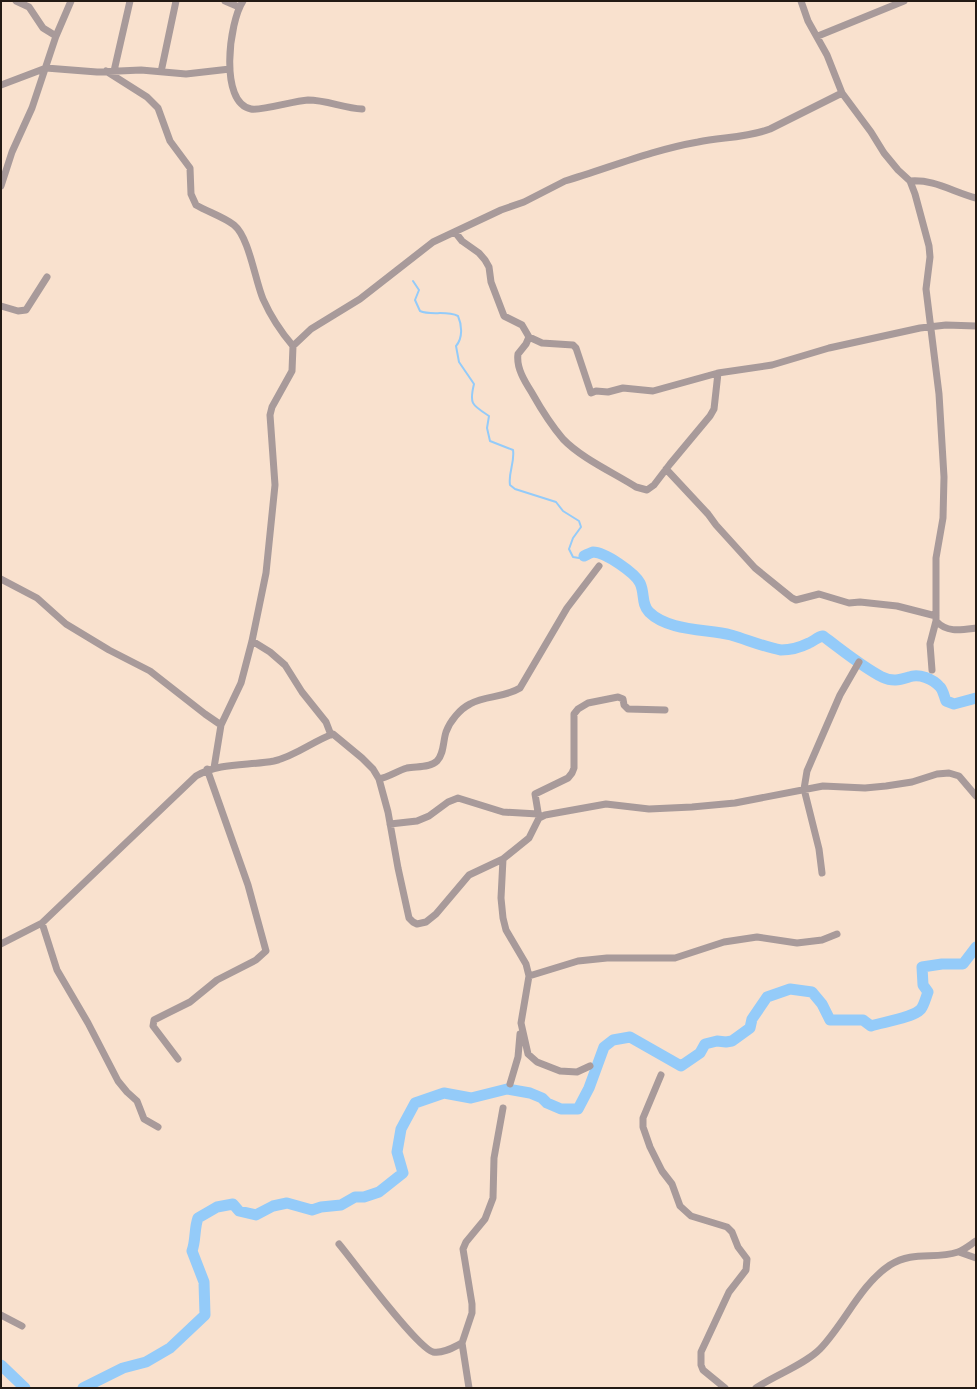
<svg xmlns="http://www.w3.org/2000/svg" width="977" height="1389" font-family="'Exo 2',sans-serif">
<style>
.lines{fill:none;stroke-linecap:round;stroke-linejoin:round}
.stream{stroke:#94cbf9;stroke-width:2}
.river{stroke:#94cbf9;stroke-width:11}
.minor{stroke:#a89a9a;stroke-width:7}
</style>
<rect width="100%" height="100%" fill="#f9e1ce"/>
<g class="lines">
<!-- stream -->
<path class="stream" d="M413,281L419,290L415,300L420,311C431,316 446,310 458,316C462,325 463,338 456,346L459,362L474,384C469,404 472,405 489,416L487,428L490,441L513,450C515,462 508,473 510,485L515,489L556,502L563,511L579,521L581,527L573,538L569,549L573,557L579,558L584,556"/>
<!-- river -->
<path class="river" d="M584,556C586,555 590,553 593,552C605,552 635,573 640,583C645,593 641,604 649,612C668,631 706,629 731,635C748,640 764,647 781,650C790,650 801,647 809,643C814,641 817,637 823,636C842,650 861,666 882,677C893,682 899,680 909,677C919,673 933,679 940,687C943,690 944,696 946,701L954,704L976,698
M1,1365L25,1388
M83,1388L123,1368L146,1362L170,1348L205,1315L204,1282L192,1251C196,1240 194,1229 198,1218L217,1207L233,1204L239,1211L256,1215L273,1206L287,1203L312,1210L321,1207L341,1205L355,1197H364L379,1192L403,1173L397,1152L401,1129L415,1103L444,1093L471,1098L507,1089L530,1093L542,1098L547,1103L561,1109H578L589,1088L604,1047L613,1040L630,1037L681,1066L700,1053L705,1044L717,1041L726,1042L732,1041L750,1028L752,1019L767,997L790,989L812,992L822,1004L830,1020H863L871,1026C883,1022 913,1018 921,1009C924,1005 926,997 928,992L923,985L922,967L942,964H963L976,947"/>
<!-- minor -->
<path class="minor" d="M16,1L29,7L43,28L56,36
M225,1L239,7
M243,1C229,22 219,103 251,109C262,111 293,101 308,100C326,100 344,108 362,109
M801,1L808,21L827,55L842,93L871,132L884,153L898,170L910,181C934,179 953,192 976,198
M818,36L904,1
M106,71L147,97L158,108L170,141L190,168L191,194L196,205C208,212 224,217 234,225C249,237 255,280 263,299C271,317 281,332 293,346
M114,71L130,1
M161,72L176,1
M1,85L46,68L97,72L141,70L186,74L230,69
M910,181L915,194L929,246L930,257L926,289L939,394L944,477L943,518L936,558V621L930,644L932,670
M1,186L12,152L32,108L56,36L71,1
M455,232L462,241L479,253L485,260L489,267L491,282L504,316L522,325L529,337L542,343L573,345L576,348L591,393L596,391L608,392L623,388L653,391L718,373L772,365L829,348L920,328L946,325L976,326
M1,306L18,311L26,310L47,277
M529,337L526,344L518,354C516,368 525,382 532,393C541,409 551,425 563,439C581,458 614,473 636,487L647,490L654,485L670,464L710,416L714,409L718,373
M666,469L708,514L716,525L755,568L792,598L796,600L819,594L849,603L860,602L897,606L936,616
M1,579L37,598L66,624L109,650L150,671L205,714L221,725
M936,621C947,633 961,630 976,628
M252,641L270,652L285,665L302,692L326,722L331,735
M214,768L221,725L241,683L252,641L266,573L275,485L270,415L272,407L292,371L293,346L311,329L360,299L433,242L501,210L524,202L565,181C609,168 652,150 698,142C722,137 746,138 770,129L842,93
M379,779C389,777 397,771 407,768C416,766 430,768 437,761C444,754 443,741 446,732C450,721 460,709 470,704C486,695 504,698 520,688L567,608L599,566
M539,818L535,794L568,778L572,773L574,768V714L578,709L588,703L618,697L623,699L624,705L628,709L665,710
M390,824L417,821L429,816L448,802L458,798L503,812L538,814
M503,859L501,898L503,918L506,930L526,964L529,976L521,1023L528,1054L537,1062L560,1071L577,1072L590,1066
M822,873L819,849L804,789L807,771L840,695L859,662
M42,923L57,970L88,1023L118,1081L127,1092L137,1101L144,1119L158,1127
M1,944L42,923L196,776C220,762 248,766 274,761C296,756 313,741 333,734L362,758L373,769L379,779L388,812L398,868L409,918L413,922L417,924L426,922L436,914L469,875L503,859L529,838L539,818L545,815L606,804L649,809L692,807L735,803L823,786L865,788L886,786L912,782L937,774L949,773L959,776L976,796
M529,976L578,961L607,958H675L724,942L757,937L797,943L822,940L837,934
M178,1059L153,1026L154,1020L190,1002L217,980L256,960L266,951L248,885L207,769
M661,1075L643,1118V1127L650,1147L662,1171L672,1184L680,1206L691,1216L727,1227L732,1232L738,1247L747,1259L746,1270L729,1292L701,1352V1365L703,1370L725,1388
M510,1084L518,1057L520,1034
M339,1244C354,1262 416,1347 433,1352C443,1354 454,1347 462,1343
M959,1252L976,1258
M1,1315L22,1326
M469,1388L462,1343L472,1313V1304L463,1249L466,1242L485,1219L493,1198L494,1158L503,1108
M756,1388C775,1375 804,1365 820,1349C845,1323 860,1285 890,1265C914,1250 934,1260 958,1252C964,1250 970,1245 976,1241"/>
</g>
<!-- border -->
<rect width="977" height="1389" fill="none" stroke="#231a14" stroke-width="4"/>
</svg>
